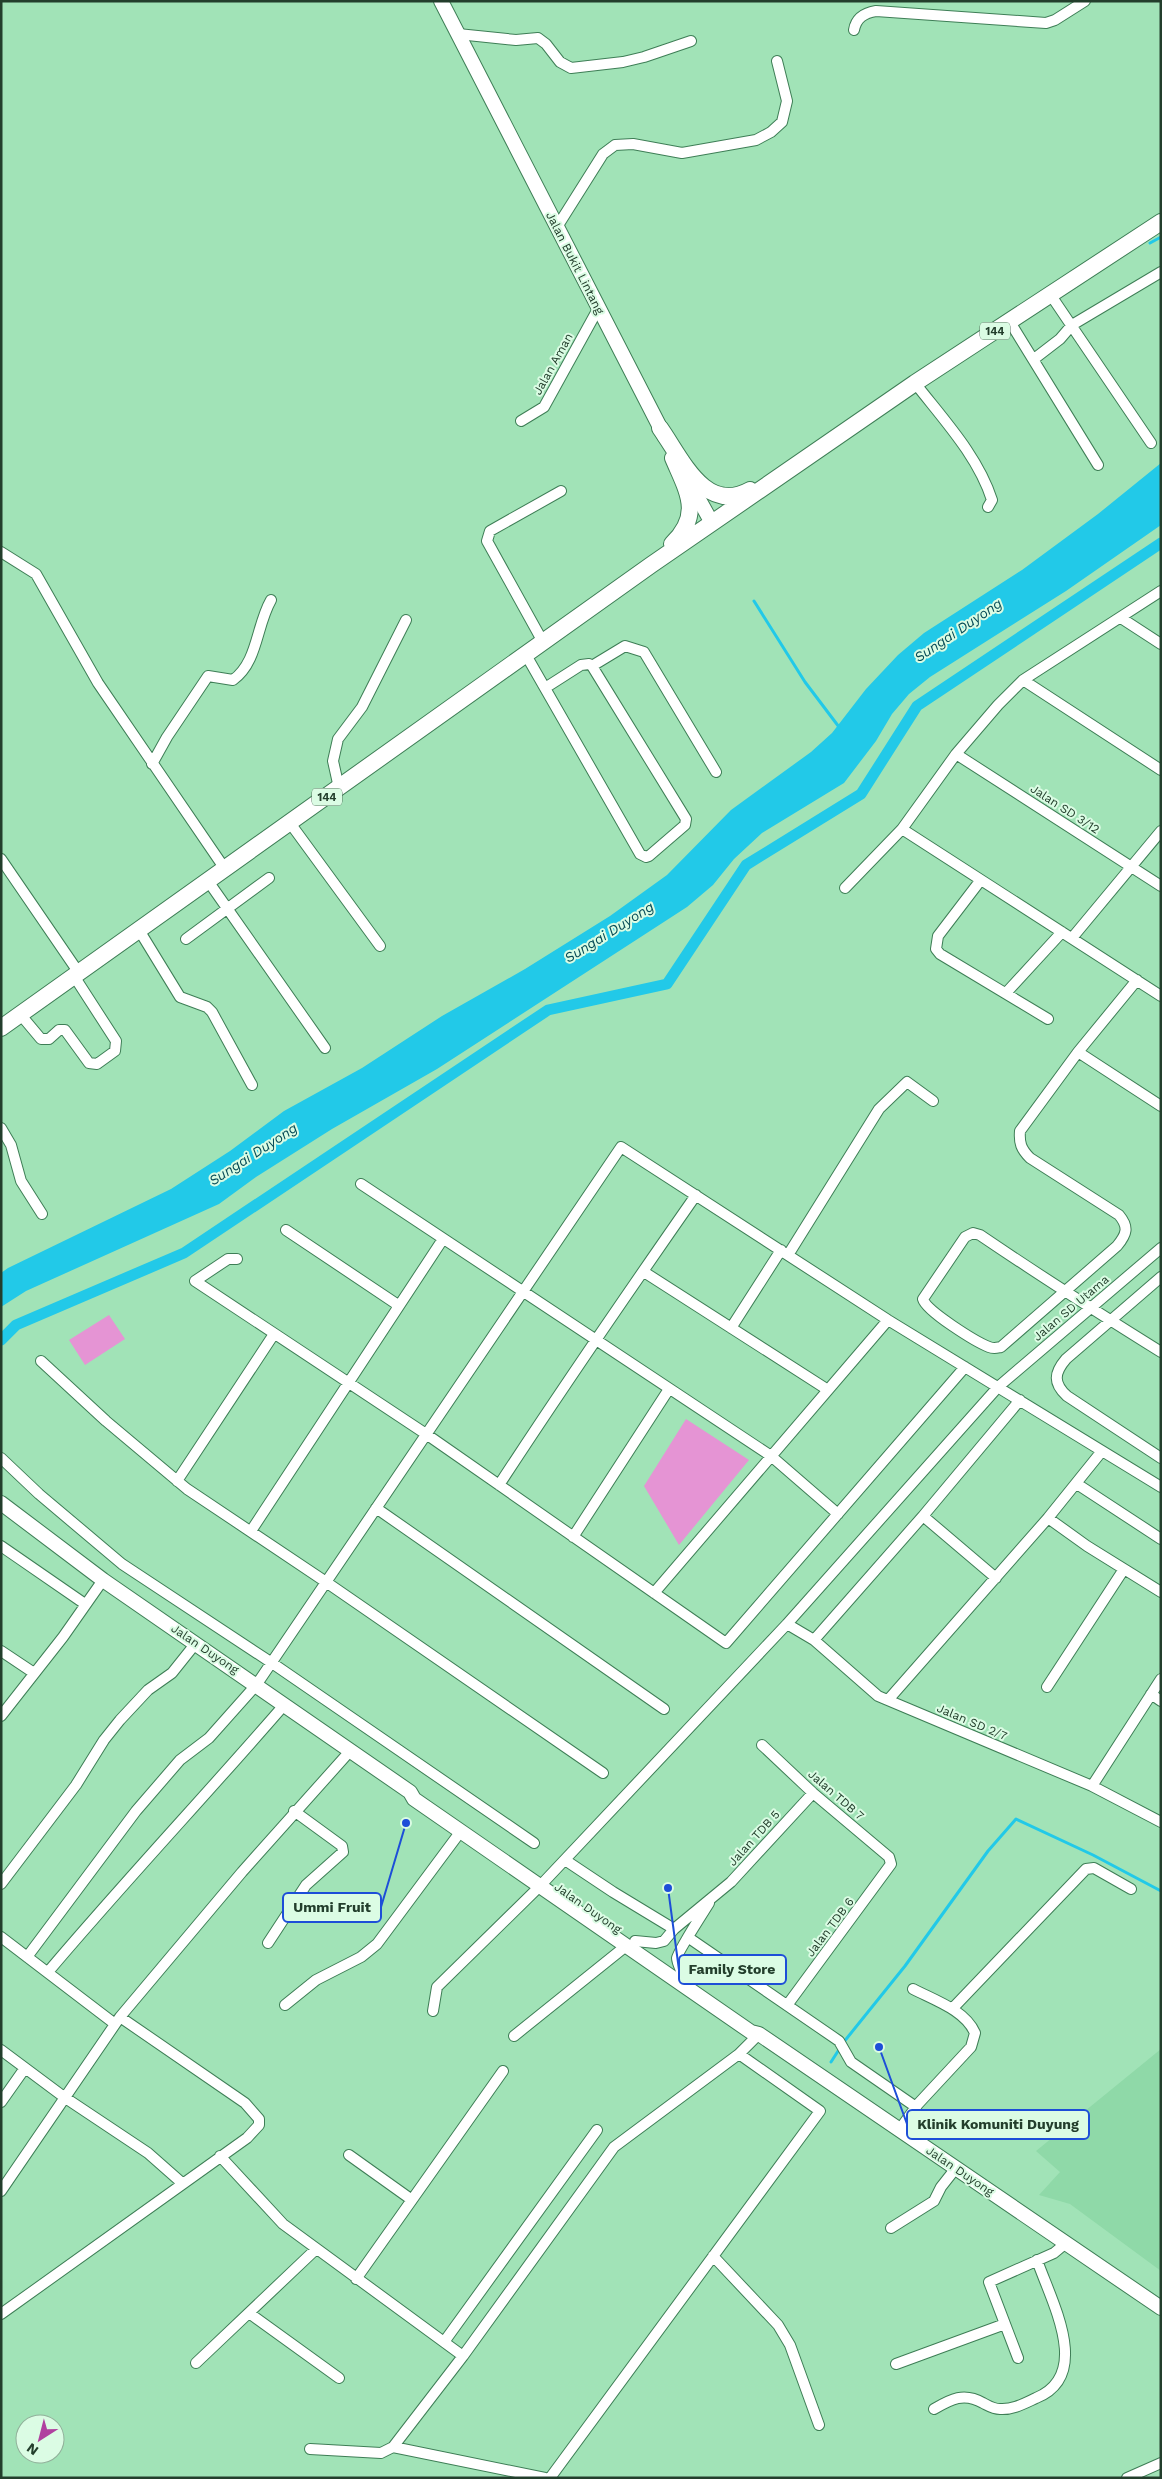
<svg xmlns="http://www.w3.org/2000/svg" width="1162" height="2479" font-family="'Work Sans',sans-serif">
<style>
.built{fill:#8fd9a8}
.green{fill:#e594d4}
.water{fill:#22c9e8}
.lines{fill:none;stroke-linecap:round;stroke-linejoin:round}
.stream{stroke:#22c9e8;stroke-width:3}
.canal{stroke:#22c9e8;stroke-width:11}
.street-casing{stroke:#3e7e56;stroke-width:12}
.secondary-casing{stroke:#3e7e56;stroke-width:16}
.primary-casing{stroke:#3e7e56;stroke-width:18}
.street{stroke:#fff;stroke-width:10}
.secondary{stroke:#fff;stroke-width:14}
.primary{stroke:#fff;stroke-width:16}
.labels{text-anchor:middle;stroke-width:4;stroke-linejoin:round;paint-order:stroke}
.shield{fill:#dbfce4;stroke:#5a7763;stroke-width:1}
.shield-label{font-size:11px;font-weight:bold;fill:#233e2c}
.street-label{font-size:12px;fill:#233e2c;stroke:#dbfce4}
.water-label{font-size:14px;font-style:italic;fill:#054a56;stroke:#dbfce4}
.leader{fill:none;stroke:#1d4ed8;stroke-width:2}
.callout-dot{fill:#1d4ed8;stroke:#dbfce4;stroke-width:2}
.callout{fill:#dbfce4;stroke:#1d4ed8;stroke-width:2}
.callout-label{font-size:14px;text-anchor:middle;font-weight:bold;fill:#233e2c}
</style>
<rect width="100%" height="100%" fill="#a1e3b7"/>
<!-- built -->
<path class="built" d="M1161,2049V2271L1070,2204L1039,2195L1060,2172L1036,2151Z"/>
<!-- green -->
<path class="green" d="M109,1315L125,1339L85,1365L69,1340Z
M686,1419L749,1460L679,1545L644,1486Z"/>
<!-- water -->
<path class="water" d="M1161,463V525L1066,591L930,677L909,694L892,714L876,741L844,783L762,833L734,859L713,885L687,907L437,1069L332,1129L256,1177L219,1204L26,1291L1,1307V1273L8,1268L171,1189L230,1151L284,1111L362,1068L442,1016L525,969L610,916L667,875L731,810L811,752L832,733L866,689L898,655L924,633L1022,570L1098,514Z"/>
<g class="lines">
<!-- stream -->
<path class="stream" d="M1150,243L1161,237
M754,601L805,682L839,727
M843,2043L905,1966L988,1851L1016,1819L1093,1855L1161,1891
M831,2062L840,2048"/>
<!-- canal -->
<path class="canal" d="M1,1340L16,1325L184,1253L548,1010L667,984L746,865L861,794L917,706L1161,543"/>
<defs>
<path id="street" d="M854,30C856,18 864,13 876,11L1046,23L1055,20L1085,1
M458,34L516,40L538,38L546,44L560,62L571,68L623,62L644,57L691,41
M557,227L603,154L615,145L633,144L682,153L756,140L771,132L782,122L787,101L777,61
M1050,294L1151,443
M1010,322L1098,465
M1034,359L1060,339L1072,325L1161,272
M915,383C943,419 978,456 992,500L988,507
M521,421L544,407L598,309
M1,552L36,574L98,683L225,869
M1121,618L1161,644
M543,642L487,541L490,531L561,491
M526,655L640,854L646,857L649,856L685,825L686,819L592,666L589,664L581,665L545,688
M592,666L625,646L644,652L716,772
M1023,680L1161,770
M956,754L1161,886
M152,764L167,737L208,676L233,680C258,662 256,626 271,600
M339,788L333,761L338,739L362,707L406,620
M290,823L380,946
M902,829L1161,996
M1,859L79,973
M208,881L325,1048
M980,881L938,936L936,949L940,954L1048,1019
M845,888L902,829L956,754L998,705L1023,680L1161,591
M139,930L180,997L207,1007L212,1012L252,1085
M1072,938L1161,831
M186,939L269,878
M1137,980L1078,1052L1020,1131C1019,1143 1021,1149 1030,1158L1119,1215C1129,1227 1127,1234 1117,1246L1001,1347C996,1348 994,1349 989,1347C976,1342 926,1311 923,1299L965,1237L973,1233L980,1235C1039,1275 1100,1314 1161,1352
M1006,993L1062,932
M20,1014L41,1039H49L59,1030H65L89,1063L97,1064L115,1051L116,1041L74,976
M1078,1052L1161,1106
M1,1128L11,1145L21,1181L42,1214
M361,1184L771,1456L838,1514
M286,1230L398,1305
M788,1255L879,1109L907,1082L933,1101
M237,1259H228L195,1281L426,1434L726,1643L965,1367
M644,1272L828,1390
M1161,1277L1066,1359C1054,1373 1053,1383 1067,1396L1161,1458
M731,1328L781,1250
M41,1361L106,1421L187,1489L326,1582L603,1773
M1,1458L39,1494L122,1564L272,1663L534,1843
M177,1481L274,1334
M1077,1484L1161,1539
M499,1485C563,1387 629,1291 696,1195
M376,1508L664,1709
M923,1516L996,1578
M1048,1518L1087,1546L1161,1592
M251,1531L443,1239
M573,1537L669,1389
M1,1546L85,1604
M654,1593L888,1320
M787,1624L814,1640L878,1696L1092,1786L1161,1822
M814,1640L923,1516L1020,1400
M1,1651L34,1673
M1047,1687L1124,1569
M1151,1694L1161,1701
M888,1700L1048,1518L1102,1451
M1,1716L63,1637L103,1580
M762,1745L813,1793L889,1857L891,1864L788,2004
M1092,1786L1161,1679
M565,1860L613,1892L674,1929
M1,1884L76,1785L104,1740L120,1720L148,1690L172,1673L196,1643
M1,1937L115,2024
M689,1938L839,2041L851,2062L916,2107
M635,1941L656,1943L664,1941L674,1929L731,1882L813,1793
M268,1943L306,1885L343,1852L342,1846L294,1811
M27,1957L136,1811L180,1760L209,1738L257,1684L621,1147L888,1320L1161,1487
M48,1972C125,1881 207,1794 285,1704
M682,1973C680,1968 677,1962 677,1958C677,1953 704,1911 709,1903
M285,2005L316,1980L361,1957L377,1944L461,1831
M952,2009L1086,1869L1094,1868L1131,1889
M433,2011L437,1987L540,1886L787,1624L998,1387L1161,1248
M514,2036L626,1946
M1,2050L64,2097L148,2153L182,2183
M1,2102L25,2068
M900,2129L918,2104L971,2047L975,2033C965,2010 934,2000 913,1989
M349,2155L412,2200
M220,2156L283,2224L463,2356
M1,2191L120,2017L242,1872L351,1750
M891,2228L934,2201L941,2187L956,2168
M713,2256L778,2325L790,2345L819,2425
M356,2279L503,2071
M249,2313L339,2378
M1,2314L247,2138L259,2125V2119L245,2103L120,2017
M444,2342L597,2130
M1018,2358L989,2282L1054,2253L1066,2243
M196,2363L315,2250
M896,2364L1005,2324
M934,2409C951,2399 964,2392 983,2403C989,2406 993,2409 1000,2409C1013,2410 1025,2403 1036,2398C1093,2375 1051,2301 1037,2260
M393,2447L545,2478
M310,2449L381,2453L393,2447L463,2356L614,2147L739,2054L759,2034
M550,2478L820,2111L739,2054
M1127,2478L1161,2463"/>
<path id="secondary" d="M441,1L665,437
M687,478L712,523
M1,1503L103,1580L410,1792L414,1799L751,2032L759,2034L1161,2308"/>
<path id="primary" d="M660,428C682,459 705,515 750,490
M672,544C703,514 687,491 673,458
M1,1028L651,565L915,383L1161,222"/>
</defs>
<!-- street casing -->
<use href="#street" class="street-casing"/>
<!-- secondary casing -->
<use href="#secondary" class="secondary-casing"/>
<!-- primary casing -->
<use href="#primary" class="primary-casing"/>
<!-- street -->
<use href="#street" class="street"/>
<!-- secondary -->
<use href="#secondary" class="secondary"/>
<!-- primary -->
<use href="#primary" class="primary"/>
</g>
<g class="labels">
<!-- shield labels -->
<g class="shield">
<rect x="980" y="322.5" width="30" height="17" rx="4"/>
<rect x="312" y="788.5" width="30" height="17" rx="4"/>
</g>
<g class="shield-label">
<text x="995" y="335">144</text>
<text x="327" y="801">144</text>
</g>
<!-- street labels -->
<g class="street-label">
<text transform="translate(575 263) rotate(63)" y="4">Jalan Bukit Lintang</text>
<text transform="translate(553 364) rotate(-61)" y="4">Jalan Aman</text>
<text transform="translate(1065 809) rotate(33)" y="4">Jalan SD 3/12</text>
<text transform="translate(1071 1308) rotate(-40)" y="4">Jalan SD Utama</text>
<text transform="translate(205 1649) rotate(34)" y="4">Jalan Duyong</text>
<text transform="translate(972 1722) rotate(23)" y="4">Jalan SD 2/7</text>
<text transform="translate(836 1795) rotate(41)" y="4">Jalan TDB 7</text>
<text transform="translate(754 1838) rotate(-48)" y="4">Jalan TDB 5</text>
<text transform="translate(588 1908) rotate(35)" y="4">Jalan Duyong</text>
<text transform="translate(830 1927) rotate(-53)" y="4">Jalan TDB 6</text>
<text transform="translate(960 2171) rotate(34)" y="4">Jalan Duyong</text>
</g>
<!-- water labels -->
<g class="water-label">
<text transform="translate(958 630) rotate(-34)" y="5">Sungai Duyong</text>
<text transform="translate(609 932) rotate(-32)" y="5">Sungai Duyong</text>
<text transform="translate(253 1154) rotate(-33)" y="5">Sungai Duyong</text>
</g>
</g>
<!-- callouts -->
<path class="leader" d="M406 1823L381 1907M668 1888L679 1970M879 2047L907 2124"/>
<g class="callout-dot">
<circle cx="406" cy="1823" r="5"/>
<circle cx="668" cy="1888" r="5"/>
<circle cx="879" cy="2047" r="5"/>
</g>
<g class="callout">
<rect x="283" y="1893" width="98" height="29" rx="5"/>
<rect x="679" y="1955" width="107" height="29" rx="5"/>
<rect x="907" y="2110" width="182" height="29" rx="5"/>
</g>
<g class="callout-label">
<text x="332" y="1912">Ummi Fruit</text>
<text x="732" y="1974">Family Store</text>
<text x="998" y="2129">Klinik Komuniti Duyung</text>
</g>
<!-- border -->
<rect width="1162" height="2479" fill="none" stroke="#233e2c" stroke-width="5"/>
<!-- north arrow -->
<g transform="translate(40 2439) rotate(216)"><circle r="24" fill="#dbfce4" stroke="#91b09a"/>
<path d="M0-4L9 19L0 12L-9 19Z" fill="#b0419f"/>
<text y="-8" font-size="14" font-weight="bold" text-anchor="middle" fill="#233e2c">N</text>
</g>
</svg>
